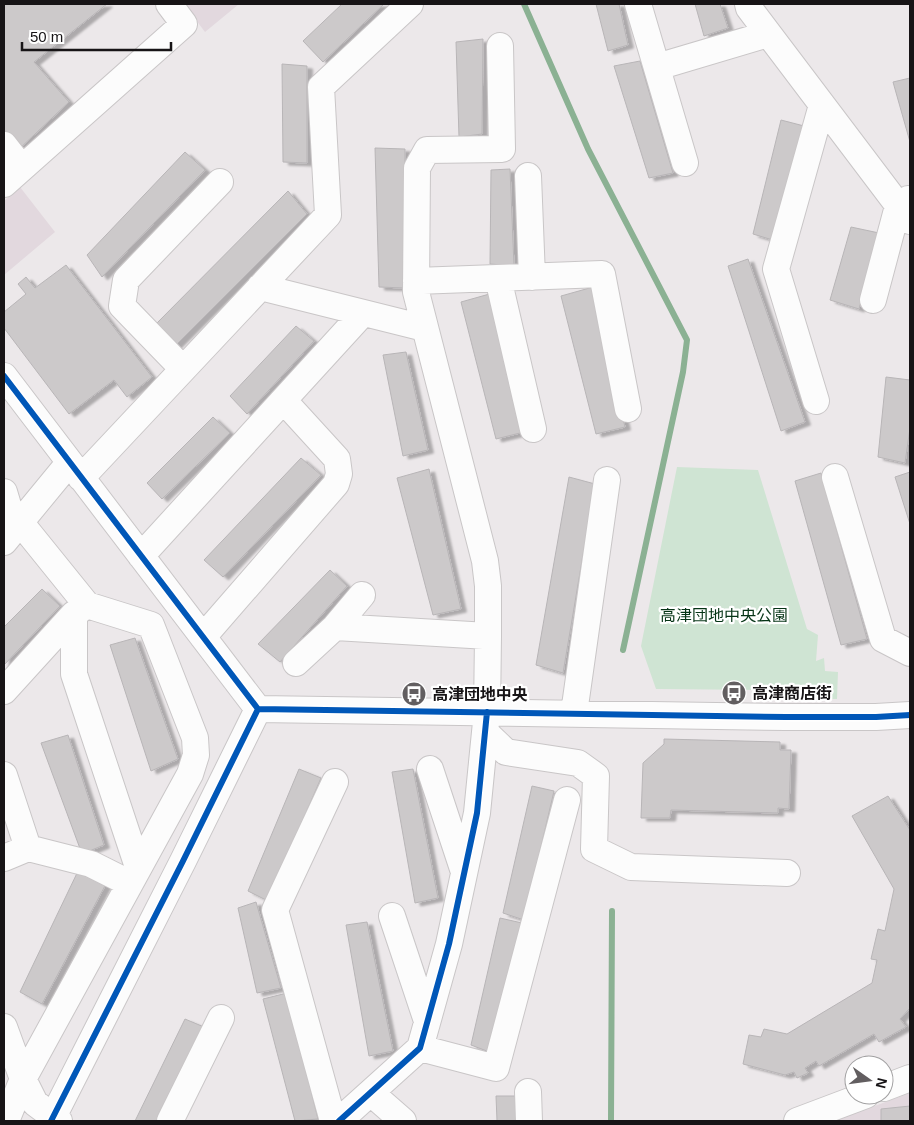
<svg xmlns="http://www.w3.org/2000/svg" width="914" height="1125" font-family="Arial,'Noto Sans JP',sans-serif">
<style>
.built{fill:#e2d8de}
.green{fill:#cfe4d3}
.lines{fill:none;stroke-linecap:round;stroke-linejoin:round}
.stream{stroke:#8bb193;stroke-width:6}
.building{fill:#ccc9ca;stroke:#b8b5b7;filter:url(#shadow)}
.minor-casing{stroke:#c9c6c7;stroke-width:28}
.minor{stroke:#fcfcfc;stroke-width:26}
.cycleway-casing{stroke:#fff;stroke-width:9}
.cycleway{stroke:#0057b8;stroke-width:6}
.labels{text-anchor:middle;stroke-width:4.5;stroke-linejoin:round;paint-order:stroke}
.park-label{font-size:16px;fill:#063416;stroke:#fff}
.poi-label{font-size:16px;font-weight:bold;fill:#171416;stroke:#fff;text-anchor:start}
</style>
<defs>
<filter id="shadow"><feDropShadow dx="5.5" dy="3" stdDeviation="1" flood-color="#0004"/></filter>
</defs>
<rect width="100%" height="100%" fill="#ece8ea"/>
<!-- built -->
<path class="built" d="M184,4H239L205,32Z
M20,187L55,232L4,275V201Z
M910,1093V1121H834Z"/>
<!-- green -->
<path class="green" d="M677,467L758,470L807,629L818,635L816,661L824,658L825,671L838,672L837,699L784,698L762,690L656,689L641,646Z"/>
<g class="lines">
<!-- stream -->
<path class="stream" d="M524,4L588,149L687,340L683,372L623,650
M611,1121L612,911"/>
</g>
<!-- building -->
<path class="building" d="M4,4H107L34,62L69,102L17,151L4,133Z
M342,4H384L323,62L303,41Z
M596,4H619L628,45L608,51Z
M695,4H720L728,28L704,36Z
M483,39L482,134L459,137L456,42Z
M640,61L673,173L649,178L614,66Z
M282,64L307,66V163L283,162Z
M910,78V142L893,82Z
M781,120L804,126L776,241L753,234Z
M375,148L405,149V288L379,287Z
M185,152L205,170L102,277L87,255Z
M510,169L514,266L490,264L491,170Z
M288,191L307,214L174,347L154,326Z
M851,227L879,233L859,309L830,300Z
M748,259L805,422L781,431L728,266Z
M66,265L152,377L127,397L114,380L69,414L4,328V312L26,294L18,284L26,277L35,288Z
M593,287L625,427L596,434L561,296Z
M493,293L524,432L496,439L461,302Z
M296,326L314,341L247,414L230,396Z
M406,352L428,450L403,456L383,355Z
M886,377L910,380V428L905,463L878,457Z
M213,417L230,433L162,499L147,483Z
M301,458L321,475L223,577L204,560Z
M429,469L461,609L433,615L397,478Z
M910,472V524L895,477Z
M821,473L867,639L841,645L795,481Z
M569,477L595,484L563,673L536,665Z
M330,570L347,586L280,662L258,644Z
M42,589L60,606L4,665V627Z
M135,638L178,759L151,771L110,645Z
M68,735L104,845L82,854L41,743Z
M664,739L780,742V750H791L789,809L778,808V813L671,810L670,818H641L643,763L664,744Z
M299,769L321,778L268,901L248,891Z
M413,769L438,898L415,903L392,772Z
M532,786L554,791L524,920L503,913Z
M888,796L910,830V1008L900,1019L906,1027L879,1042L874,1034L819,1066L816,1061L805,1068L808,1073L797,1078L794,1072L785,1075L743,1064L749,1035L761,1037L764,1029L787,1034L872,983L877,960L871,959L878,929L885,931L894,889L852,816Z
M79,869L106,884L42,1004L20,992Z
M256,902L281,988L257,993L238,908Z
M500,918L522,923L492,1053L471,1045Z
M367,922L393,1051L369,1056L346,925Z
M287,993L318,1119L295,1121L263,999Z
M185,1019L204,1027L159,1121H135Z
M496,1096H519L520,1121H497Z
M910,1106V1121H881V1109Z"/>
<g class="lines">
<defs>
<path id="minor" d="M638,4L685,163
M748,4L749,8L910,221
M657,67L768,34
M4,145L22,168
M528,176L532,277
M4,184L184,24L169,4
M498,278L533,429
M416,281L602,274L628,409
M260,287L424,328
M873,300L898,206L908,199
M183,369L122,306L126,280L220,182
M4,376L258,709
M816,401L776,269L822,105
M835,477L883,639L910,653
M81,478L328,215L321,87L410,4
M4,492L15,529
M4,542L69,463
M141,556L363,313
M74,614V674L138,867
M335,627L488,636
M203,637L336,484L339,474L337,459L284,401
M296,663L335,627L362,595
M4,691L74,614L80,610
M258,709L786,717H876L910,715
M574,713L607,480
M485,732L506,752L578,763L596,776L594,849L631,867L787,873
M430,769L464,872
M4,775L28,848L91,864L129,883
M4,858L28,848
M392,916L427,1021
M4,1027L23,1079L35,1103L59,1121
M420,1048L496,1068L567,800
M884,1088L910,1078
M528,1092L529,1121
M371,1093L403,1121
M6,1121L23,1079L190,774L196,755L195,738L151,625L87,605L20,522
M51,1121L183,861L258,709
M170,1121L221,1018
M333,1121L275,910L335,782
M339,1121L420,1048L449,944L477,813L487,712L488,636V586L485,561L416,292L417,168L427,150L502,149L500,46
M797,1121L866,1095"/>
</defs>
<!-- minor casing -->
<use href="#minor" class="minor-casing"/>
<!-- minor -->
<use href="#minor" class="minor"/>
<defs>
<path id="cycleway" d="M4,376L258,709
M258,709L786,717H876L910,715
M51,1121L183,861L258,709
M339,1121L420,1048L449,944L477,813L487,712"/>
</defs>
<!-- cycleway casing -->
<use href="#cycleway" class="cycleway-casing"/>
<!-- cycleway -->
<use href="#cycleway" class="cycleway"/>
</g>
<!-- icons -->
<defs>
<symbol id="bus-disc" viewBox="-11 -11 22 22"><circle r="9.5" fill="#625e60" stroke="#fff"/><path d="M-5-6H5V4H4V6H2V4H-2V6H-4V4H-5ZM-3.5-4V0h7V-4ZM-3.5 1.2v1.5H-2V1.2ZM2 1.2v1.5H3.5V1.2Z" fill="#fff"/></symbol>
</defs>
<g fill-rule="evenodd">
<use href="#bus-disc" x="720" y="679" width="28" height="28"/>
<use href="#bus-disc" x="400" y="680" width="28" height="28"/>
</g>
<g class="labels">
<!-- park labels -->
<g class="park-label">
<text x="724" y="621">高津団地中央公園</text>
</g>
<!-- poi labels -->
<g class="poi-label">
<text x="752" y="699">高津商店街</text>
<text x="432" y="700">高津団地中央</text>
</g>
</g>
<!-- border -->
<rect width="914" height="1125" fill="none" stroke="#171416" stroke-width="10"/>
<!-- north arrow -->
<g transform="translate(869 1080) rotate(104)"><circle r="24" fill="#ffffff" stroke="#a2a1a2"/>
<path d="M0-4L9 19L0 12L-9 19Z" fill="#625e60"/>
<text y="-8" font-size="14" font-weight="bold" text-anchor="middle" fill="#171416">N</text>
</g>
<!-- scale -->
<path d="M22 42v8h149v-8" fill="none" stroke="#171416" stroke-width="2.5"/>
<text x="30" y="42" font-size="15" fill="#171416" stroke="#ffffff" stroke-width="4" paint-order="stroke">50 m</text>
</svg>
